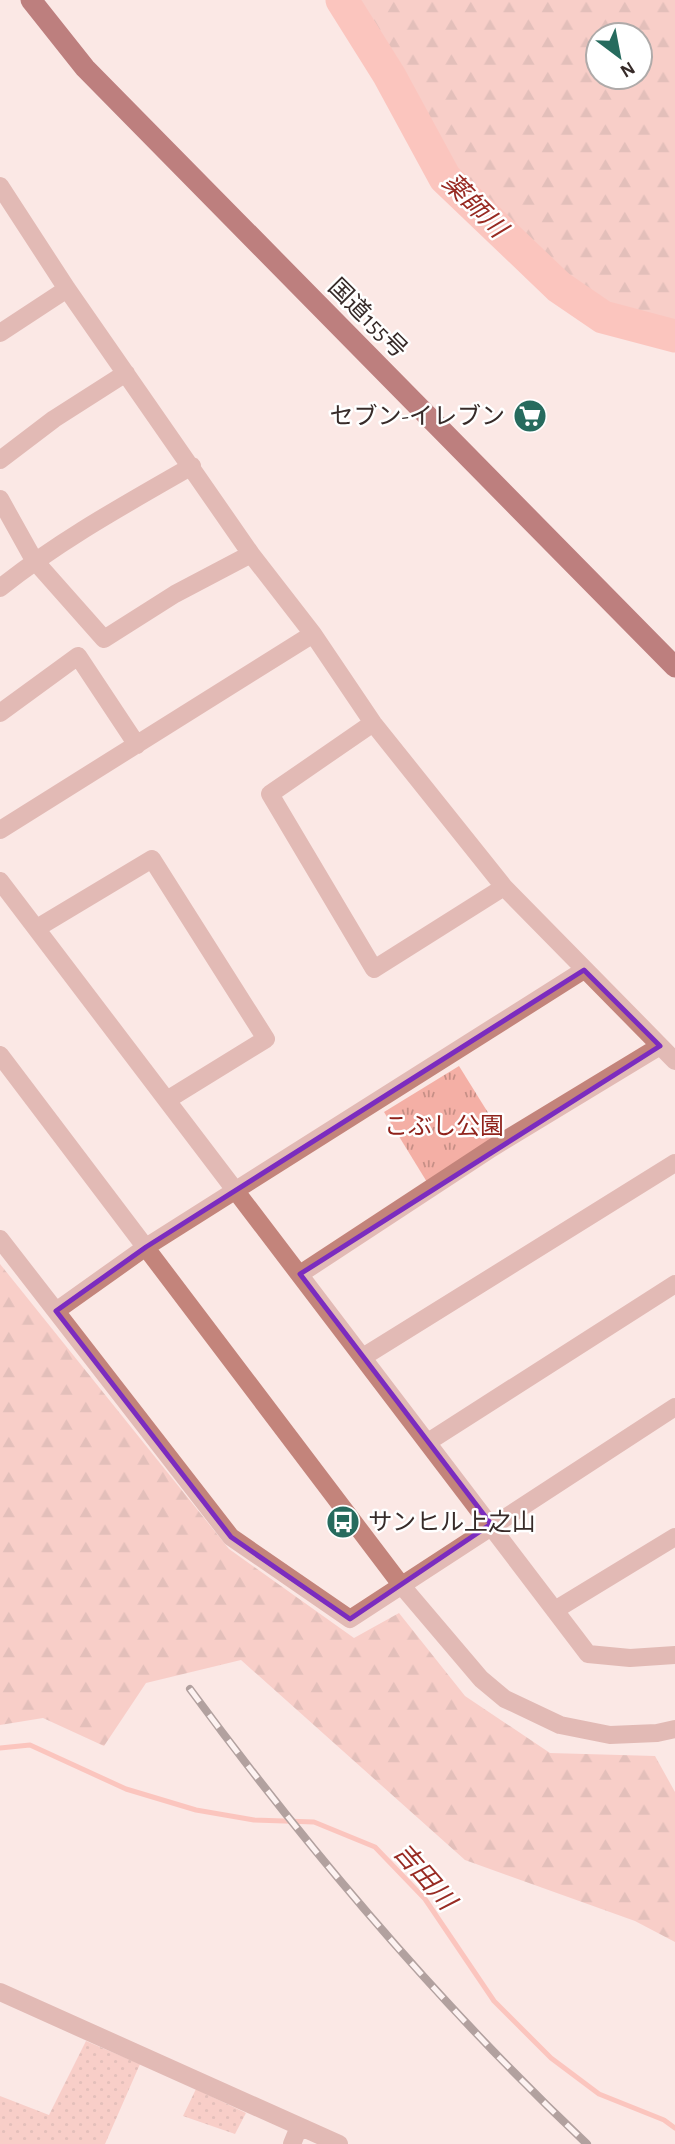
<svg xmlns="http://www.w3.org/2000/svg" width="675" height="2144" font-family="'Alegreya Sans','Noto Sans JP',sans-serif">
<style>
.forest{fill:url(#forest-firs);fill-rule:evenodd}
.park{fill:url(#park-tufts)}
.garden{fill:url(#garden-dots)}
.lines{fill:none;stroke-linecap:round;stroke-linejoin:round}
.stream{stroke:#fb9c8f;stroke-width:5}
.river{stroke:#fb9c8f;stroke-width:33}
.minor{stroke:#c3847b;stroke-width:18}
.highway{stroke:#710002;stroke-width:21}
.rail-casing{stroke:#594c4a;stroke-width:8}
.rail{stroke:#fff;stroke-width:5;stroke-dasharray:16;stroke-linecap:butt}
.marked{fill:none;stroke:#7b2cbf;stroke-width:5;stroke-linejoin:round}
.labels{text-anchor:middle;stroke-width:5;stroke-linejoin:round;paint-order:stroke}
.street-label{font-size:24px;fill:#372b29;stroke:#fff}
.poi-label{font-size:24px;fill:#372b29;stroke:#fff;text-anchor:end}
.park-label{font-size:24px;fill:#90231c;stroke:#fff}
.water-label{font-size:26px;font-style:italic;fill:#982b23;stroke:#fff}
</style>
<defs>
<pattern id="forest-firs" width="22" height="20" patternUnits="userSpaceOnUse" patternTransform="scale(1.75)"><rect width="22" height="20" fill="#f4afa5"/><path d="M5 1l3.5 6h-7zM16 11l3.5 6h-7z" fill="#c68f86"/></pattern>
<pattern id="park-tufts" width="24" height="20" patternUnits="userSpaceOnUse" patternTransform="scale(1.75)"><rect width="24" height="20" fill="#f4afa5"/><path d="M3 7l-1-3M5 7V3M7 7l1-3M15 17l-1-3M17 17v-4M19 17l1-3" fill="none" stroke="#c68f86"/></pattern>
<pattern id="garden-dots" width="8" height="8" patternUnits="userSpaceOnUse" patternTransform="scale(1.75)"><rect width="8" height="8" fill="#f4afa5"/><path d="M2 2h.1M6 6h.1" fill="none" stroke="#c68f86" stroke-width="1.8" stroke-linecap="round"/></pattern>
</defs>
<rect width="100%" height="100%" fill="#fbe8e5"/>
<!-- forest -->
<path class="forest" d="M349,0H675V330L620,314L570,284L458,175ZM640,35V77H598V35Z
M0,1264L229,1549L354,1638L399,1613L465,1696L550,1753L655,1756L675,1792V1942L635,1921L465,1860L241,1660L146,1683L104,1746L43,1718L0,1725Z"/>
<!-- park -->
<path class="park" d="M459,1066L505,1140L430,1187L384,1112Z"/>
<!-- garden -->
<path class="garden" d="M86,2041L140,2064L105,2144H0V2096L49,2115Z
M196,2089L246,2113L235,2134L183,2116Z"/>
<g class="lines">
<!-- stream -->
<path class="stream" d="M0,1748L30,1745L126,1789L196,1810L254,1820L314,1822L375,1847L425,1899L494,2001L551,2058L599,2094L664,2120L675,2128"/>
<!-- river -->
<path class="river" d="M342,0L389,75L445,178L559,287L603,317L675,336"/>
<!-- minor -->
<path class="minor" d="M0,186L67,289L251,554L313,634
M0,333L67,289
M0,460L54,419L126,373
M0,499L34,560L104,639L175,594L251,554
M0,588C60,540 126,504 192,466
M0,713L78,656L137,745
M373,723L270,794L374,969L504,887
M0,830L313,634L373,723L504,887L675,1061
M0,881L588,1654L630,1658L675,1655
M37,928L152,859L266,1039L167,1100
M0,1055L402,1586L481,1679L505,1699L560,1725L610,1735L657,1733L675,1729
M0,1239L231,1537L350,1619L675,1407
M300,1274L492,1148L660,1046
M56,1311L146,1247L584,970
M363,1357L675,1163
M428,1442L675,1284
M555,1610L675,1537
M0,1992L339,2144
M292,2144L299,2127"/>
<!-- highway -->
<path class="highway" d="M31,0L85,68L675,667"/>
<defs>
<path id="rail" d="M190,1689C310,1852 440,2005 587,2144"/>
</defs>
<!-- rail casing -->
<use href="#rail" class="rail-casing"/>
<!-- rail -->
<use href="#rail" class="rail"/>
</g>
<!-- marked area -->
<path d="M0 0H675V2144H0ZM584,970L660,1046L300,1274L491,1524L350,1619L231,1537L56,1311L146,1247Z" fill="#fbe8e5" fill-opacity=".55" fill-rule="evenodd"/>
<path class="marked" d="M584,970L660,1046L300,1274L491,1524L350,1619L231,1537L56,1311L146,1247Z"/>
<!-- icons -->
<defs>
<symbol id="supermarket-disc" viewBox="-11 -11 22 22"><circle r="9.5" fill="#266b5e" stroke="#fff"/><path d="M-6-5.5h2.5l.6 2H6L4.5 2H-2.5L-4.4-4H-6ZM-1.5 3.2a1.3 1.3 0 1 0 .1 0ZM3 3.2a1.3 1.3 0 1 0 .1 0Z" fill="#fff"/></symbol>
<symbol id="bus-disc" viewBox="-11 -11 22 22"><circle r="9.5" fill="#266b5e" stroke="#fff"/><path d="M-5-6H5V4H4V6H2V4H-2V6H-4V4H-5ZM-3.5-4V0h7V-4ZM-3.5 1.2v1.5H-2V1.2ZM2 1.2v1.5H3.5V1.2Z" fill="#fff"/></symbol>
</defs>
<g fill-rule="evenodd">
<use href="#supermarket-disc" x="511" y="397" width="38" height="38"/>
<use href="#bus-disc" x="324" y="1503" width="38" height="38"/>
</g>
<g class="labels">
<!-- street labels -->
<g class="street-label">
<text transform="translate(368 318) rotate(45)" y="8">国道155号</text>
</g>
<!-- poi labels -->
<g class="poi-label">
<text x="505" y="424">セブン-イレブン</text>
<text x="368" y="1530" text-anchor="start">サンヒル上之山</text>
</g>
<!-- park labels -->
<g class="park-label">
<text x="444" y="1134">こぶし公園</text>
</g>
<!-- water labels -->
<g class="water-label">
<text transform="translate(475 205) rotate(45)" y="9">薬師川</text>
<text transform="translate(425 1876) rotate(49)" y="9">吉田川</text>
</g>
</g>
<!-- north arrow -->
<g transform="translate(619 56) rotate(148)"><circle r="33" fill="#ffffff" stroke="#afaaa9" stroke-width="2"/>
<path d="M0-5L12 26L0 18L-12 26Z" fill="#266b5e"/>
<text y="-10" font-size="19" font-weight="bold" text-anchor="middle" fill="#372b29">N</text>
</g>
</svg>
